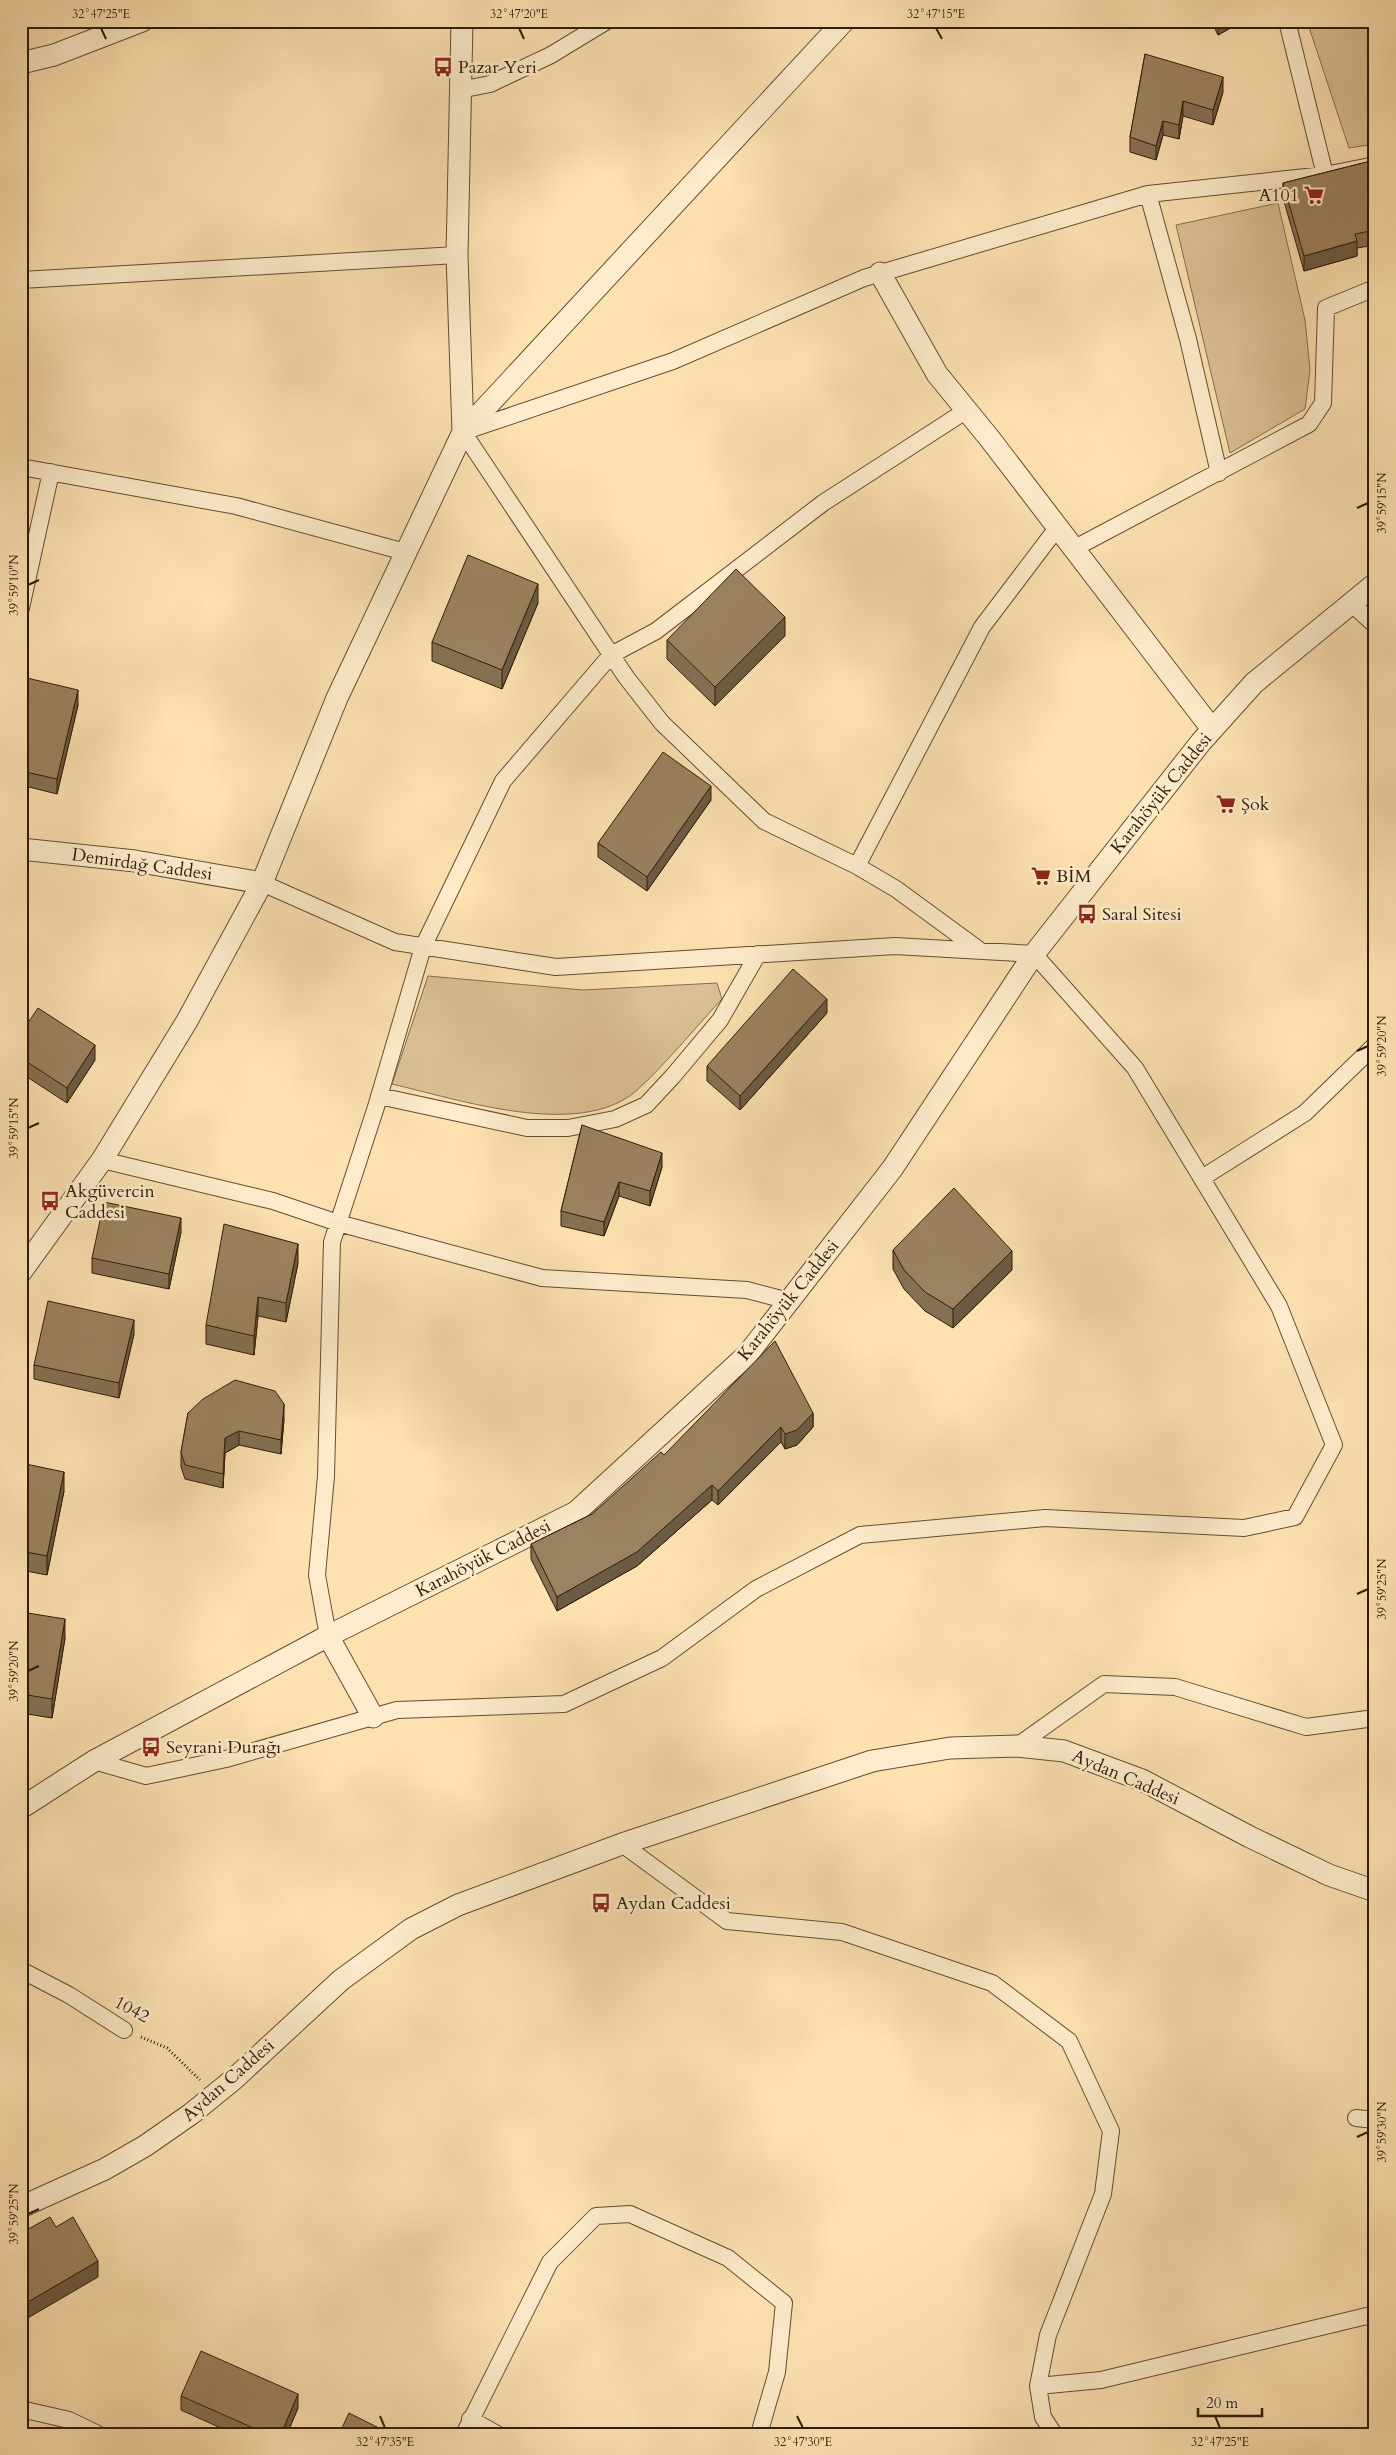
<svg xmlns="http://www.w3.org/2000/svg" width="1396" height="2455" font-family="Cardo,serif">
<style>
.green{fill:#dac094;stroke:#856e4e}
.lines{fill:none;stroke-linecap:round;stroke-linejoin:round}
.minor-casing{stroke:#634d32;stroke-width:18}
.tertiary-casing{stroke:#634d32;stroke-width:23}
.path{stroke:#301c08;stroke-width:3;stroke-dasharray:1 2.5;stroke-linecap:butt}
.minor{stroke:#feeccc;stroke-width:16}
.tertiary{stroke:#feeccc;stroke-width:21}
.wall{fill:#857053;stroke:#301c08}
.shaded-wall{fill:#6c5b43;stroke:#301c08}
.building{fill:#9b8260;stroke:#301c08}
.ticks{fill:none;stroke:#301c08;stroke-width:2}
.labels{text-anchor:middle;stroke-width:5;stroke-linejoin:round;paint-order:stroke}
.poi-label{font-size:18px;fill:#301c08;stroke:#feeccc;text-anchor:start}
.street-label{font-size:18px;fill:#301c08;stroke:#feeccc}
.neatline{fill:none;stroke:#301c08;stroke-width:2}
.ticks-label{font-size:12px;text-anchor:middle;fill:#301c08}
</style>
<rect width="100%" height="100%" fill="#fde1b1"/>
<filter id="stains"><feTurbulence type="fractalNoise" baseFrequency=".004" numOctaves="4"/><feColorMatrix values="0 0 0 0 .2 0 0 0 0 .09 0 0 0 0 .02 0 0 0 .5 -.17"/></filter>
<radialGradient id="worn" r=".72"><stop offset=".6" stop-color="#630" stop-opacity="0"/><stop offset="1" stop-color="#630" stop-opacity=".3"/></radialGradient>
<!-- green -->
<path class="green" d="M1307,21H1375V144L1349,148Z
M1278,203L1305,320L1310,370L1305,409L1230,453L1176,225Z
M428,976L583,990L717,983L722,999C695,1028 665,1065 636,1091C579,1140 457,1099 392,1084Z"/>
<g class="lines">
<defs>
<path id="minor" d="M1287,21L1325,175
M460,90L490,84L551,55L607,21
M1148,194L1188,339L1219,473
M21,280L457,255
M21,467L236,506L405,552
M1073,549L1309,424L1323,403L1326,308L1375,288
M1351,603L1375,625
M21,608L51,472
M857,866L982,627L1057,528
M978,949L896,889L857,866L764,821L662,723L626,677L463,432L673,361L864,278L1148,194L1325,175L1375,165
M379,1096L527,1128H568L615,1119L646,1105L673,1076L720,1020L758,954
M102,1160L273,1201L338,1223L542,1278L747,1290L789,1301
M1202,1178L1305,1113L1375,1045
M328,1636L317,1575L326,1476L332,1242L376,1107L423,947L503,781L611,655L656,631L823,503L967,410
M1017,1746L1104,1684L1175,1687L1306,1727L1375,1718
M94,1761L146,1776L226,1759L397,1710L564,1704L662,1658L756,1589L860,1535L1045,1518L1244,1528L1295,1517L1334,1445L1279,1306L1135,1068L1034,954L895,946L556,967L395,942L262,883
M622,1844L727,1921L842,1932L992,1983L1069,2041L1111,2131L1103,2194L1048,2335L1038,2386L1043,2417L1054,2434
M21,1970L69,1995L124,2030
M1356,2118L1375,2120
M1038,2386L1101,2380L1375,2314
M21,2409L69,2420L98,2434
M470,2419L497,2434
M464,2434L550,2262L596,2216L630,2214L728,2258L784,2303L777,2372L759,2434"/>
<path id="tertiary" d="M462,21L457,255L463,432
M21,63L54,55L142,21
M880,273L937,374L990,439L1212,729
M21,849L135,861L262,883
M21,1272L102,1160L187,1021L262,883L337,698L463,432L844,21
M328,1636L373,1717
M21,1808L94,1761L328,1636L576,1512L747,1355L892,1169L1034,954L1201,742L1254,683L1375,584
M21,2207L105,2169L145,2146L191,2114L234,2079L341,1980L411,1929L458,1905L622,1844L872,1761L950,1748L1017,1746L1064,1751L1142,1780L1250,1837L1329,1875L1375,1891"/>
</defs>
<!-- minor casing -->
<use href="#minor" class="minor-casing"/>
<!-- tertiary casing -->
<use href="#tertiary" class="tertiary-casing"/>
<!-- path -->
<path class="path" d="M141,2037L167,2048L200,2080"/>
<!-- minor -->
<use href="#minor" class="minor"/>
<!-- tertiary -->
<use href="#tertiary" class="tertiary"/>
</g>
<!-- wall -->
<path class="wall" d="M1211,21H1243L1218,35Z
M1145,54L1223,92L1213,125L1183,116L1179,139L1163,135L1156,160L1130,152V137Z
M1375,160V245L1357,248V256L1304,271L1283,198V183Z
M538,603L502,689L432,661V642Z
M785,636L715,706L667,659V640Z
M21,705H78L57,794L21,785Z
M711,800L647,891L598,857V843Z
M827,1013L740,1110L707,1081V1066Z
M21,1033L95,1060L67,1103L21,1073Z
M582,1125L662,1167L650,1206L619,1196L604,1236L561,1226V1211Z
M181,1232L169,1289L92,1273V1258Z
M893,1250L1012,1270L953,1328L925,1311L904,1289L893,1269Z
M298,1263L286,1322L258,1316L254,1355L206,1344V1325Z
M134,1334L119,1398L34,1379V1365Z
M188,1413L284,1419L281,1454L239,1445L225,1453L223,1488L185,1479L181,1467V1452Z
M813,1413V1427L797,1445L785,1449L781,1442L718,1505L712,1500L637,1566L557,1611L531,1559V1544L592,1514L664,1455Z
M21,1463L64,1491L47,1575L21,1570Z
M21,1612L65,1638L52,1718L21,1713Z
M181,2396L298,2408L287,2434H234L181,2410Z"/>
<!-- shaded-wall -->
<path class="shaded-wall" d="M1218,21H1243L1218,35Z
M1223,77V92L1213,125V110Z
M1183,101V116L1179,139V125Z
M1163,121V135L1156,160V146Z
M1357,241V256L1304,271V256Z
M538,584V603L502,689V670Z
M785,617V636L715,706V687Z
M78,690V705L57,794V779Z
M711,786V800L647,891V877Z
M827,999V1013L740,1110V1096Z
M95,1045V1060L67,1103V1088Z
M22,1106V1125L21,1129V1110Z
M662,1153V1167L650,1206V1191Z
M619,1182V1196L604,1236V1222Z
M181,1218V1232L169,1289V1274Z
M298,1244V1263L286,1322V1303Z
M1012,1251V1270L953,1328V1309Z
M258,1297V1316L254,1355V1336Z
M134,1320V1334L119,1398V1383Z
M284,1404V1419L281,1454V1440Z
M813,1413V1427L797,1445L785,1449V1434Z
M781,1427V1442L718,1505V1491Z
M239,1431V1445L225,1453L223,1488L225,1438Z
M64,1472V1491L47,1575V1556Z
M712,1485V1500L637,1566L557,1611V1597Z
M65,1619V1638L52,1718V1699Z
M98,2261V2277L21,2322V2306Z
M298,2394V2408L287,2434H281Z"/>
<!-- building -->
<path class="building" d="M1145,54L1223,77L1213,110L1183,101L1179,125L1163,121L1156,146L1130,137Z
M1375,160V230L1355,234L1357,241L1304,256L1283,183Z
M468,555L538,584L502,670L432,642Z
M736,569L785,617L715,687L667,640Z
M27,678L78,690L57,779L21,771V705Z
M663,752L711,786L647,877L598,843Z
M793,969L827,999L740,1096L707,1066Z
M38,1008L95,1045L67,1088L21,1058V1033Z
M582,1125L662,1153L650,1191L619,1182L604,1222L561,1211Z
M954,1188L1012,1251L953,1309L925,1292L904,1270L893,1250Z
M104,1202L181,1218L169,1274L92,1258Z
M224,1224L298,1244L286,1303L258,1297L254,1336L206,1325Z
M48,1301L134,1320L119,1383L34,1365Z
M775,1341L813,1413L797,1430L785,1434L781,1427L718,1491L712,1485L637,1552L557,1597L531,1544L592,1514L661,1452L664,1455Z
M235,1380L275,1391L284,1404L281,1440L239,1431L225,1438L223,1474L185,1465L181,1452L188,1413L203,1399Z
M21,1463L64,1472L47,1556L21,1551Z
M21,1612L65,1619L52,1699L21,1694Z
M50,2217L56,2227L73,2217L98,2261L21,2306V2233Z
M201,2351L298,2394L281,2434H267L181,2396Z
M349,2413L391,2434H339Z
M26,2418L29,2434H21V2419Z"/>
<!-- ticks -->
<path class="ticks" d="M101,28L106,39M519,28L524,39M936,28L942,39M1357,508L1368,503M28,585L39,580M1357,1051L1368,1046M28,1128L39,1123M1357,1594L1368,1589M28,1671L39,1666M1357,2137L1368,2132M28,2214L39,2209M380,2416L385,2428M797,2416L803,2428M1215,2416L1220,2428"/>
<!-- icons -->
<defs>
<symbol id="bus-bare" viewBox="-9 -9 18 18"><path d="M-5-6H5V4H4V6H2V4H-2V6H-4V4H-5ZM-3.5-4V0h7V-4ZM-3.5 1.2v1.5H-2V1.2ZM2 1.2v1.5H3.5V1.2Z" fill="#8f2418" stroke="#feeccc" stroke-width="2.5" paint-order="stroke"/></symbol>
<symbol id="supermarket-bare" viewBox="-9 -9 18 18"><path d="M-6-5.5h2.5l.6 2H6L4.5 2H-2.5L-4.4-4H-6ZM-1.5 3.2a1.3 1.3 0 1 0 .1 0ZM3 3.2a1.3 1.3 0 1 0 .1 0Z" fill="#8f2418" stroke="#feeccc" stroke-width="2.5" paint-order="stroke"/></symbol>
</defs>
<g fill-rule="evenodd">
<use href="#bus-bare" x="429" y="53" width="28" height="28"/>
<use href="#supermarket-bare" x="1300" y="181" width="28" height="28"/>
<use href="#supermarket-bare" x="1212" y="790" width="28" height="28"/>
<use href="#supermarket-bare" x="1027" y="862" width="28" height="28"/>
<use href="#bus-bare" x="1073" y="900" width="28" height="28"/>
<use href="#bus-bare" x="36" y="1187" width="28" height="28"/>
<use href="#bus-bare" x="137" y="1733" width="28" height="28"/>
<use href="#bus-bare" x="587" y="1889" width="28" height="28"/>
</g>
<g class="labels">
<!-- poi labels -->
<g class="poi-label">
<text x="458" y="73">Pazar Yeri</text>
<text x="1299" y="201" text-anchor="end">A101</text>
<text x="1241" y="810">Şok</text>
<text x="1056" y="882">BİM</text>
<text x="1102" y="920">Saral Sitesi</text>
<text x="65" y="1197">Akgüvercin<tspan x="65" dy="21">Caddesi</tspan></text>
<text x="166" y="1753">Seyrani Durağı</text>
<text x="616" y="1909">Aydan Caddesi</text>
</g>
<!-- street labels -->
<g class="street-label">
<text transform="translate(1161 793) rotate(-51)" y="6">Karahöyük Caddesi</text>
<text transform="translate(142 864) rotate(8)" y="6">Demirdağ Caddesi</text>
<text transform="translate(788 1300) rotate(-51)" y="6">Karahöyük Caddesi</text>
<text transform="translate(483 1558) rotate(-27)" y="6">Karahöyük Caddesi</text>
<text transform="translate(1126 1777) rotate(23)" y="6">Aydan Caddesi</text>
<text transform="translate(132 2009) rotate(28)" y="6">1042</text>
<text transform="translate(228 2080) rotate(-41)" y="6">Aydan Caddesi</text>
</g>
</g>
<!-- margin -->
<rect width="1396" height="2455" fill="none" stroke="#fde1b1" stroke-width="55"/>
<!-- scale -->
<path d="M1198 2408v8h64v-8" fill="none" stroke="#301c08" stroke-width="2.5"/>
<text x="1206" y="2408" font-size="15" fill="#301c08" stroke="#feeccc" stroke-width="4" paint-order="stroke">20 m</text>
<rect x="28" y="28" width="1340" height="2400" class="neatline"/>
<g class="ticks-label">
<text x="101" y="18">32°47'25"E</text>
<text x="519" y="18">32°47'20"E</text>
<text x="936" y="18">32°47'15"E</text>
<text transform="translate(1382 503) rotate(-90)" y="4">39°59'15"N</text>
<text transform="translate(14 585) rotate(-90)" y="4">39°59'10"N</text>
<text transform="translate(1382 1046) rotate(-90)" y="4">39°59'20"N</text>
<text transform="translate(14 1128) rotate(-90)" y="4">39°59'15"N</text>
<text transform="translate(1382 1589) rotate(-90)" y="4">39°59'25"N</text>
<text transform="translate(14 1671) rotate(-90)" y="4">39°59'20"N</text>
<text transform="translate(1382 2132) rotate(-90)" y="4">39°59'30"N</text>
<text transform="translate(14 2214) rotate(-90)" y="4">39°59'25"N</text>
<text x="385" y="2446">32°47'35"E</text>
<text x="803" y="2446">32°47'30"E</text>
<text x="1220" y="2446">32°47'25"E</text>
</g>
<rect width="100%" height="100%" filter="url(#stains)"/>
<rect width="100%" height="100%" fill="url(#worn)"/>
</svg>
